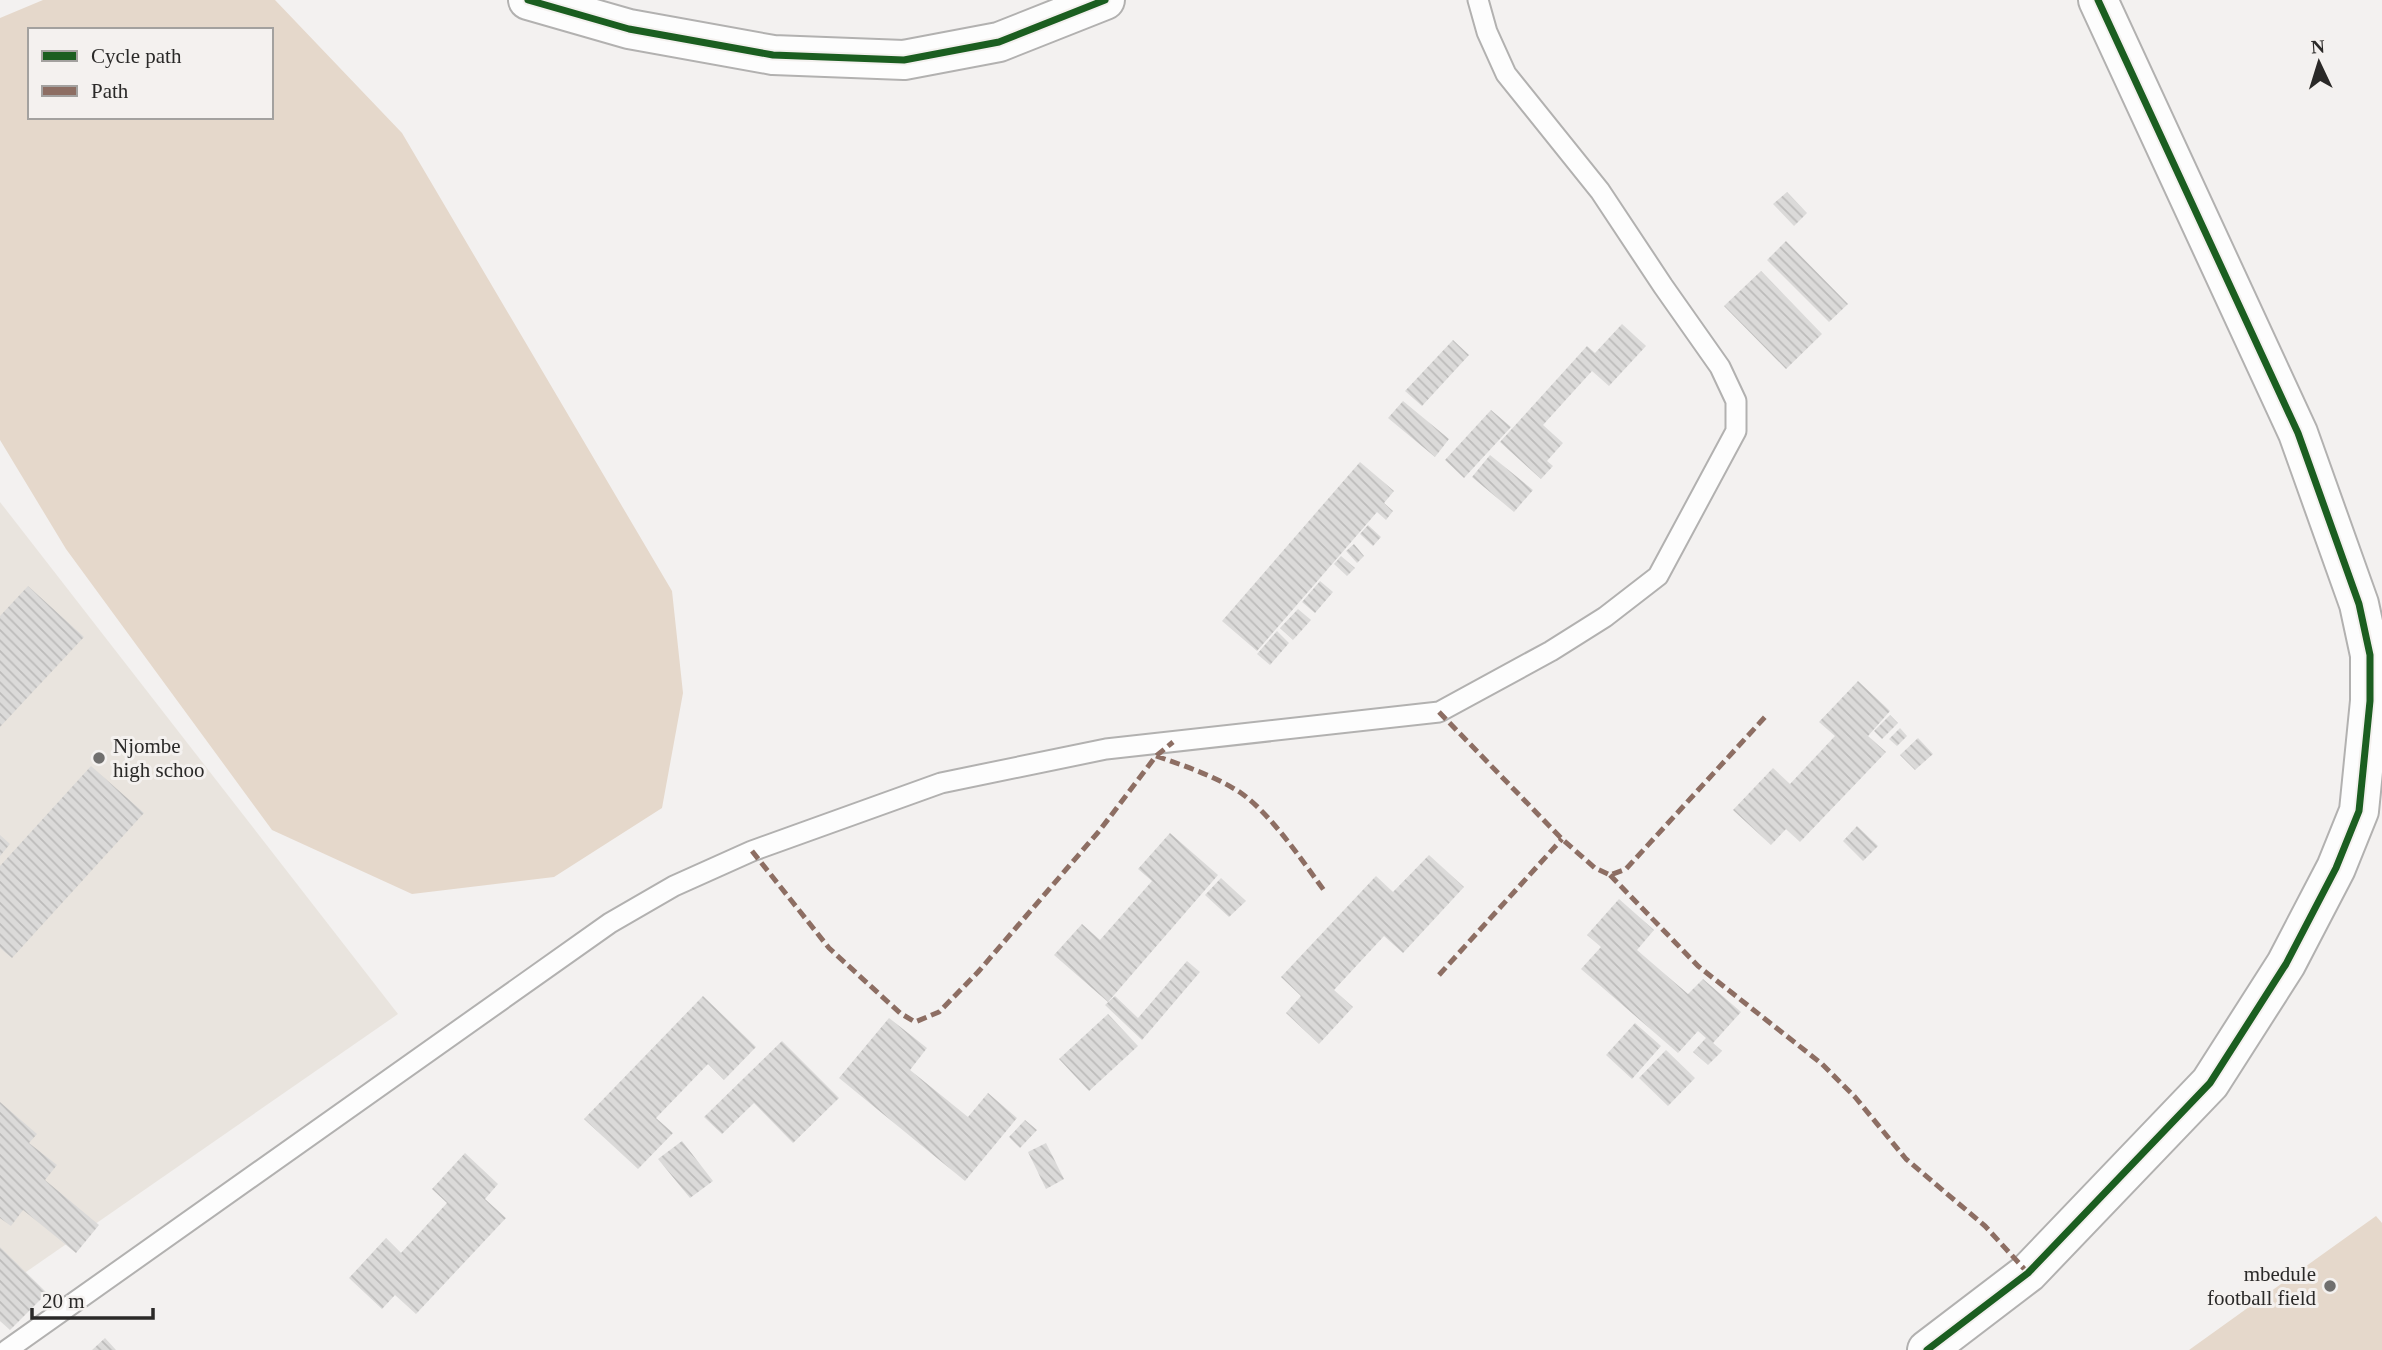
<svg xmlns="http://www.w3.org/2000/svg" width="2382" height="1350" font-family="Georgia,serif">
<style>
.built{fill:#e9e4de}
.garden{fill:#e5d8cb;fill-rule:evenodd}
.building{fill:url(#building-back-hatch)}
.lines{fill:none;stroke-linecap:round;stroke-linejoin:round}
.lane-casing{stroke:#b2b1b0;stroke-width:23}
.street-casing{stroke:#b2b1b0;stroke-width:42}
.lane{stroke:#fdfdfd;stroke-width:19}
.street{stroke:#fdfdfd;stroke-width:38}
.quiet{stroke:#8d6e63;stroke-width:5;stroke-dasharray:10 5;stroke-linecap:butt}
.cycleway-casing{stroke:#f4f1ef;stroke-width:11}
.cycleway{stroke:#1b5e20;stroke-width:7}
.poi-dot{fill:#706f6e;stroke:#f4f1ef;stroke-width:2.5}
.labels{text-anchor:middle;stroke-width:6;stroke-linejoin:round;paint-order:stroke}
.poi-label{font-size:21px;fill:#2a2928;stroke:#f4f1ef;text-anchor:start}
</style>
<defs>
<pattern id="building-back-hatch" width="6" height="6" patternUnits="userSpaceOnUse" patternTransform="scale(1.75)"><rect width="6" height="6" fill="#dbdad9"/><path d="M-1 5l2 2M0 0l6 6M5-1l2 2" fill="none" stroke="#bcbbba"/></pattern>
</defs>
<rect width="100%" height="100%" fill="#f3f1f0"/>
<!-- built -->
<path class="built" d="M0,502L398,1014L0,1290Z"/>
<!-- garden -->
<path class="garden" d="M43,0H275L402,133L672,591L683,693L662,808L554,877L412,894L272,830L66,549L0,440V18ZM30,30H271V117H30Z
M2376,1216L2382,1223V1350H2189Z"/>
<!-- building -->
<path class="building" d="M1787,192L1807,213L1794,226L1773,204Z
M1786,241L1848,304L1829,322L1767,260Z
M1761,271L1822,334L1786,369L1724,306Z
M1622,324L1646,346L1609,386L1592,371L1543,425L1563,443L1547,461L1553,466L1541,479L1500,442L1587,346L1595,353Z
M1453,340L1469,355L1422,406L1405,391Z
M1403,401L1449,439L1435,457L1388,418Z
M1491,410L1511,427L1464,478L1445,460Z
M1490,455L1533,490L1514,512L1472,477Z
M1360,462L1394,491L1384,503L1393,511L1386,520L1377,512L1257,651L1222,621Z
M1368,525L1381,537L1373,546L1360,534Z
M1354,544L1364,556L1357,563L1346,551Z
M1341,556L1355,568L1347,576L1334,564Z
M1320,581L1333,592L1315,613L1302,602Z
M28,586L84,637L0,727V616Z
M1298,609L1311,620L1293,640L1280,628Z
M1277,631L1289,643L1270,665L1257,654Z
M1858,681L1890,711L1868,736L1886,752L1800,842L1786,829L1771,845L1733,810L1773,768L1790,784L1835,736L1819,722Z
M1890,715L1898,723L1882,739L1874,731Z
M1900,728L1907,736L1897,746L1889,739Z
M1918,738L1933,754L1915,770L1900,755Z
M91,766L144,813L12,958L0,948V866Z
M1857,826L1878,846L1863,861L1843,841Z
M1170,833L1218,875L1108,1002L1054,955L1082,924L1100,940L1152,881L1138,869Z
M0,835L10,844L0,856Z
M1429,855L1464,887L1403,953L1384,936L1334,990L1353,1007L1319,1044L1286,1013L1301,996L1281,977L1376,876L1393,892Z
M1221,878L1246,901L1229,917L1205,895Z
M1619,899L1654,930L1637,950L1688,994L1703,979L1741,1012L1713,1043L1722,1051L1708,1065L1693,1052L1706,1038L1698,1031L1678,1053L1581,969L1601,947L1587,935Z
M1187,961L1200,972L1142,1040L1105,1005L1115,996L1138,1018Z
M703,996L756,1047L724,1080L708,1064L656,1118L673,1133L638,1169L584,1119Z
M1108,1014L1138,1046L1089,1091L1059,1059Z
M889,1018L927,1048L910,1070L968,1117L988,1093L1017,1118L965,1181L839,1078Z
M1635,1023L1661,1046L1632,1079L1606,1055Z
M782,1041L839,1098L793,1143L754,1103L722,1134L704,1117Z
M1666,1050L1695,1078L1668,1106L1639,1078Z
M0,1102L37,1134L29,1143L57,1165L45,1180L99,1225L76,1253L23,1210L11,1226L0,1218Z
M1025,1120L1037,1130L1020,1148L1009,1137Z
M682,1141L713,1181L690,1198L658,1159Z
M1046,1143L1064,1179L1046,1189L1028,1152Z
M465,1153L498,1184L485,1199L506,1218L416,1314L395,1295L382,1309L349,1278L386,1238L401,1253L447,1203L432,1189Z
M0,1247L47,1293L10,1330L0,1321Z
M105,1338L116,1350H92Z"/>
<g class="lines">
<defs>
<path id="lane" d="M7,1350L610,923L674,886L752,851L941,783L1106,749L1439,712L1551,651L1605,617L1658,576L1736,431V401L1720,367L1663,286L1600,191L1506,74L1487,32L1478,0"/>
<path id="street" d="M528,0L629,29L773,55L904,60L999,42L1105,0
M1927,1350L2028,1273L2210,1083L2286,964L2336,868L2359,811L2370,701V655L2359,604L2298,433L2098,0"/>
</defs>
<!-- lane casing -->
<use href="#lane" class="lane-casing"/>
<!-- street casing -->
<use href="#street" class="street-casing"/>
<!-- lane -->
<use href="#lane" class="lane"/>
<!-- street -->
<use href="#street" class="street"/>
<!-- quiet -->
<path class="quiet" d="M1439,712L1562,839L1595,868L1610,875L1626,869L1765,717
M1156,756C1185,766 1215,776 1241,793C1272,815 1303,862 1326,893
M752,851L829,948L900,1013L915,1022L939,1012L978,972L1100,830L1156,756L1173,742
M1610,875L1698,966L1822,1064L1855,1097L1906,1159L1985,1226L2028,1273
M1439,975L1562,839"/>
<defs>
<path id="cycleway" d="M528,0L629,29L773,55L904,60L999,42L1105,0
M1927,1350L2028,1273L2210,1083L2286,964L2336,868L2359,811L2370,701V655L2359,604L2298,433L2098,0"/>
</defs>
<!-- cycleway casing -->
<use href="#cycleway" class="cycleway-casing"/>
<!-- cycleway -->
<use href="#cycleway" class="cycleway"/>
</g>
<!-- markers -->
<g class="poi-dot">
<circle cx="99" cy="758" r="7"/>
<circle cx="2330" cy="1286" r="7"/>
</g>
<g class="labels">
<!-- poi labels -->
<g class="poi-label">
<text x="113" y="753">Njombe<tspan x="113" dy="24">high schoo</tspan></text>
<text x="2316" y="1281" text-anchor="end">mbedule<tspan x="2316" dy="24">football field</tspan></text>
</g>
</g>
<!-- legend -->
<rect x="28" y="28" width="245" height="91" fill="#f4f1ef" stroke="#a3a19f" stroke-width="2"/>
<rect x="42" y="51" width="35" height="10" fill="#1b5e20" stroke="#a3a19f" stroke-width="2"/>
<text x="91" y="63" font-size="21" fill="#2a2928">Cycle path</text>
<rect x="42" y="86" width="35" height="10" fill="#8d6e63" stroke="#a3a19f" stroke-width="2"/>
<text x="91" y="98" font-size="21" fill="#2a2928">Path</text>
<!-- north arrow -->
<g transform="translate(2319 63) rotate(356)" stroke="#f4f1ef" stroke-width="5" paint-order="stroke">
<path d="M0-5L12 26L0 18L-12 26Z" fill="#2a2928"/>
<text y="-10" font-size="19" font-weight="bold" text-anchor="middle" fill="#2a2928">N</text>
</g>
<!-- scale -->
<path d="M32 1308v10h121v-10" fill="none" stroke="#2a2928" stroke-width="3.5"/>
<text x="42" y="1308" font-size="21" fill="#2a2928" stroke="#f4f1ef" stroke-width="5" paint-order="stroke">20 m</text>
</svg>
